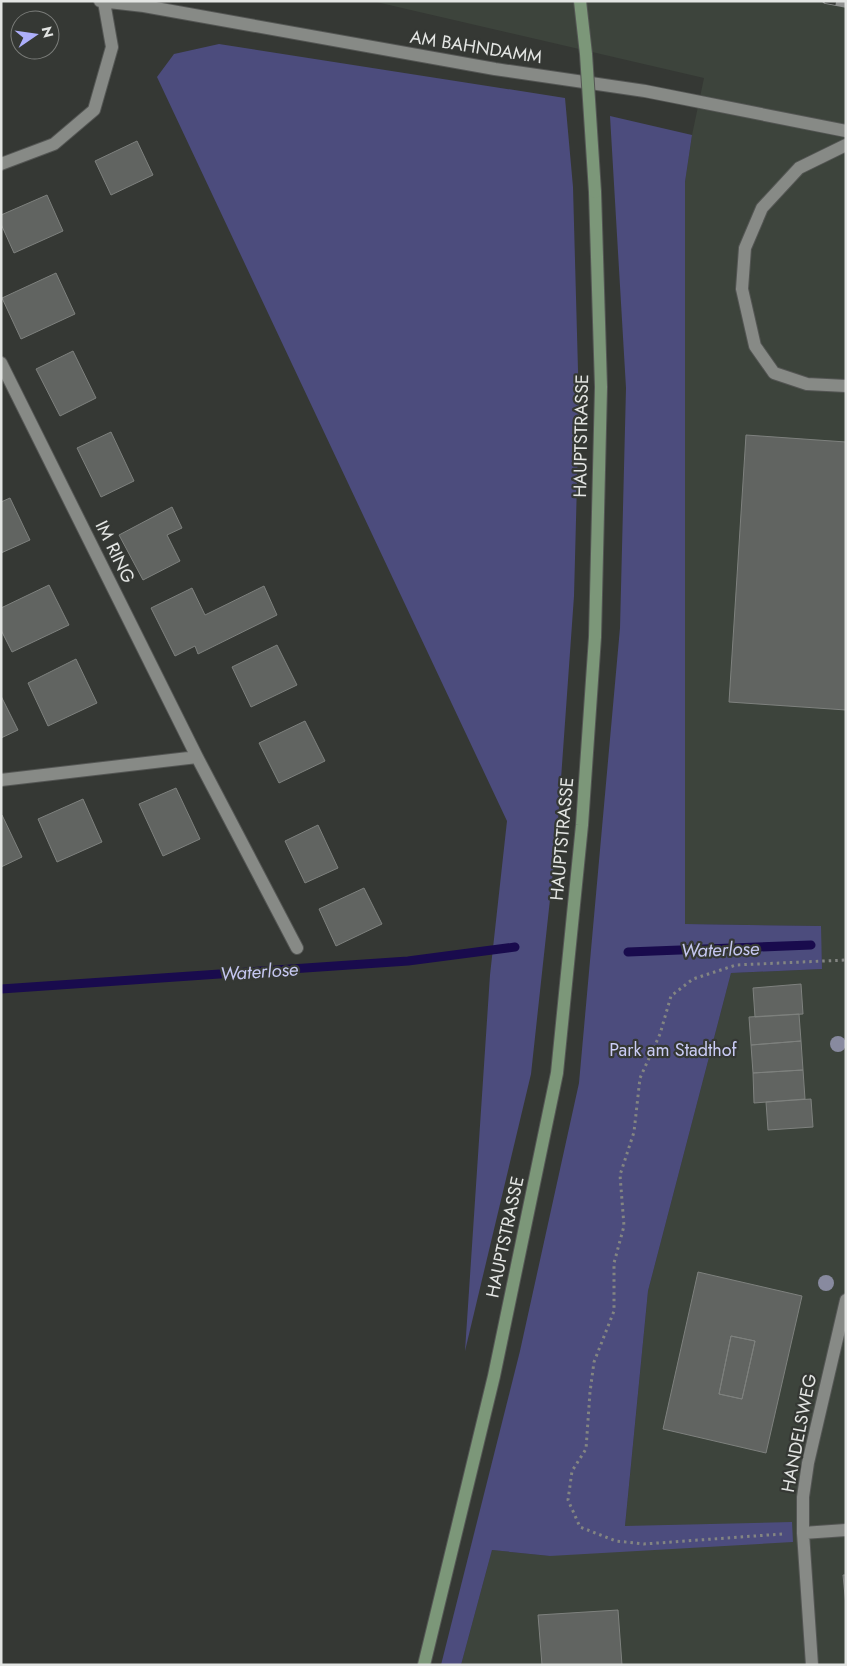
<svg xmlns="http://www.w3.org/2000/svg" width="847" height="1666" font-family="Jost,sans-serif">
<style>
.built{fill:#3d443c}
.green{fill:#4c4c7d}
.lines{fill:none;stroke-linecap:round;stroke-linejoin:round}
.stream{stroke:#190b4d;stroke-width:9}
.building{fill:#616461;stroke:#7e817e;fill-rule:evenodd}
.lane-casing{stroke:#545654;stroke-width:14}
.street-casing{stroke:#545654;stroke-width:14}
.secondary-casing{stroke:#545654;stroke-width:14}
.path{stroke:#838582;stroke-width:3;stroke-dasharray:2.5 4;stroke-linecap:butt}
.lane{stroke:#878a86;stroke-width:12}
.street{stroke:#878a86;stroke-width:12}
.secondary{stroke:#7c9779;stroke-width:12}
.rail-casing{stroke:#8e908e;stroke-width:5.5}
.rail{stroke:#353834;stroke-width:4;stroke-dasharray:11;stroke-linecap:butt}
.secondary-bridge-casing{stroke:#545654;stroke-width:14;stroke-linecap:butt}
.secondary-bridge{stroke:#7c9779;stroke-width:12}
.tree{fill:#888a9f}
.labels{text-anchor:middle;stroke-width:4.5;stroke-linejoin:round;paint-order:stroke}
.street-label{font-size:18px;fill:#e3e5e3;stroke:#353834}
.park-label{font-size:18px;fill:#cbcdf6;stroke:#353834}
.water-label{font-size:19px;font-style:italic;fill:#c5c7f0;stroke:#353834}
</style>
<rect width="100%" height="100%" fill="#353834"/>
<!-- built -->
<path class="built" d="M372,1H846V1665H461L492,1550L550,1556L625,1526L648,1291L731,973L822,969L820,926L685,924V182L692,135L704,78Z"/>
<!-- green -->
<path class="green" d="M219,44L565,98L573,187L579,407L574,596L557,835L531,1074L465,1351L490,975L507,821L157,77L174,54Z
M610,116L692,135L685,182V924L821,926L822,969L731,973L648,1291L625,1526L792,1522L793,1542L550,1556L492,1550L461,1665H441L520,1351L579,1083L620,628L626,388Z"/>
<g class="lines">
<!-- stream -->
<path class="stream" d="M628,952L811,945
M1,989L408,961L515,947"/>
</g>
<!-- building -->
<path class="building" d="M137,141L153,175L111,195L95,161Z
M47,195L63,231L14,253L1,224V215Z
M56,273L75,314L21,339L2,298Z
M73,351L96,398L60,416L36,369Z
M111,432L134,481L101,497L77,448Z
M746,435L846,442V710L729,702Z
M10,498L30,540L1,553V502Z
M172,507L182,528L167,535L180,561L143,580L119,535Z
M49,585L69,625L12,652L1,630V608Z
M264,586L277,615L198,654L195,646L175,656L151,608L192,588L205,615Z
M277,645L297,685L251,707L232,667Z
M76,659L97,703L48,726L28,683Z
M1,696L18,730L1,738Z
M305,721L325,761L279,783L259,743Z
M176,788L200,839L163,856L139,804Z
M83,799L102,842L57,862L38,819Z
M2,815L22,857L1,867V816Z
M318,825L338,868L305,883L285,841Z
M364,888L382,924L336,946L319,909Z
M801,984L803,1014L755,1017L753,988Z
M799,1014L801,1041L751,1045L749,1017Z
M801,1041L803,1070L753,1073L751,1045Z
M803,1070L805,1099L754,1103L753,1073Z
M811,1099L813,1127L768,1130L766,1102Z
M698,1272L802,1296L766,1453L663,1429ZM731,1336L755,1341L742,1399L719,1394Z
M731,1336L755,1341L742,1399L719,1394Z
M843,1575H846V1606Z
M618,1610L622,1665H542L538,1615Z"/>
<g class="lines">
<defs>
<path id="lane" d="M846,145L799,168L762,208L745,248L742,289L755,346L774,373L807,384L846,386"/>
<path id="street" d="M100,1L144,6L495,69L645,91L846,131
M1,164L54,144L94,110L112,47L104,2
M1,363L197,757L297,948
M1,780L197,757
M803,1533L846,1530
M812,1665L803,1533V1497L808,1463L846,1300"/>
<path id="secondary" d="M424,1665L494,1376L557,1073L582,825L595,637L601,387L595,192"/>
</defs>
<!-- lane casing -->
<use href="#lane" class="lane-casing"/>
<!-- street casing -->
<use href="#street" class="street-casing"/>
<!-- secondary casing -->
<use href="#secondary" class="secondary-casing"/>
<!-- path -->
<path class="path" d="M782,1534L644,1544L616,1541L580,1527L568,1500L572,1471L586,1449L590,1392L594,1362L614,1311V1263L624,1226L620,1175L634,1132L640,1078L660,1034L671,996L693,979L736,965L846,960"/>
<!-- lane -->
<use href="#lane" class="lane"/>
<!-- street -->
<use href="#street" class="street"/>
<!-- secondary -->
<use href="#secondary" class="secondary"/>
<defs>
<path id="rail" d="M825,1L846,5"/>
</defs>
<!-- rail casing -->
<use href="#rail" class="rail-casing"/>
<!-- rail -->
<use href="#rail" class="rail"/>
<defs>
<path id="secondary-bridge" d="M580,1L586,54L595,192"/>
</defs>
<!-- secondary-bridge casing -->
<use href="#secondary-bridge" class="secondary-bridge-casing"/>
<!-- secondary-bridge -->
<use href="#secondary-bridge" class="secondary-bridge"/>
</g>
<!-- trees -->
<g class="tree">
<circle cx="838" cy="1044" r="8"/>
<circle cx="826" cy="1283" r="8"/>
</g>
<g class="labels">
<!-- street labels -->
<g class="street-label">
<text transform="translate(476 47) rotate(9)" y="6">AM BAHNDAMM</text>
<text transform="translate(581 436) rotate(-89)" y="6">HAUPTSTRASSE</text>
<text transform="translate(115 552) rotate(64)" y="6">IM RING</text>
<text transform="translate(562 839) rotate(-85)" y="6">HAUPTSTRASSE</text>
<text transform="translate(505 1237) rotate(-78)" y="6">HAUPTSTRASSE</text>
<text transform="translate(799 1433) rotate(-79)" y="6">HANDELSWEG</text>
</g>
<!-- park labels -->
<g class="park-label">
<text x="673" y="1056">Park am Stadthof</text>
</g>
<!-- water labels -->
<g class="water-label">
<text transform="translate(720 949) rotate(-2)" y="7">Waterlose</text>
<text transform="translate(259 971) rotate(-4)" y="7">Waterlose</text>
</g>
</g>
<!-- border -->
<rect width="847" height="1666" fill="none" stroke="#e3e5e3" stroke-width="5"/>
<!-- north arrow -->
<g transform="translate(35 35) rotate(77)"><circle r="24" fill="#353834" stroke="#7b7d7a"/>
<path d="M0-4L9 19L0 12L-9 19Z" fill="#adaffb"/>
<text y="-8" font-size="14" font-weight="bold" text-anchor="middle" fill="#e3e5e3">N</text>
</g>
</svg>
